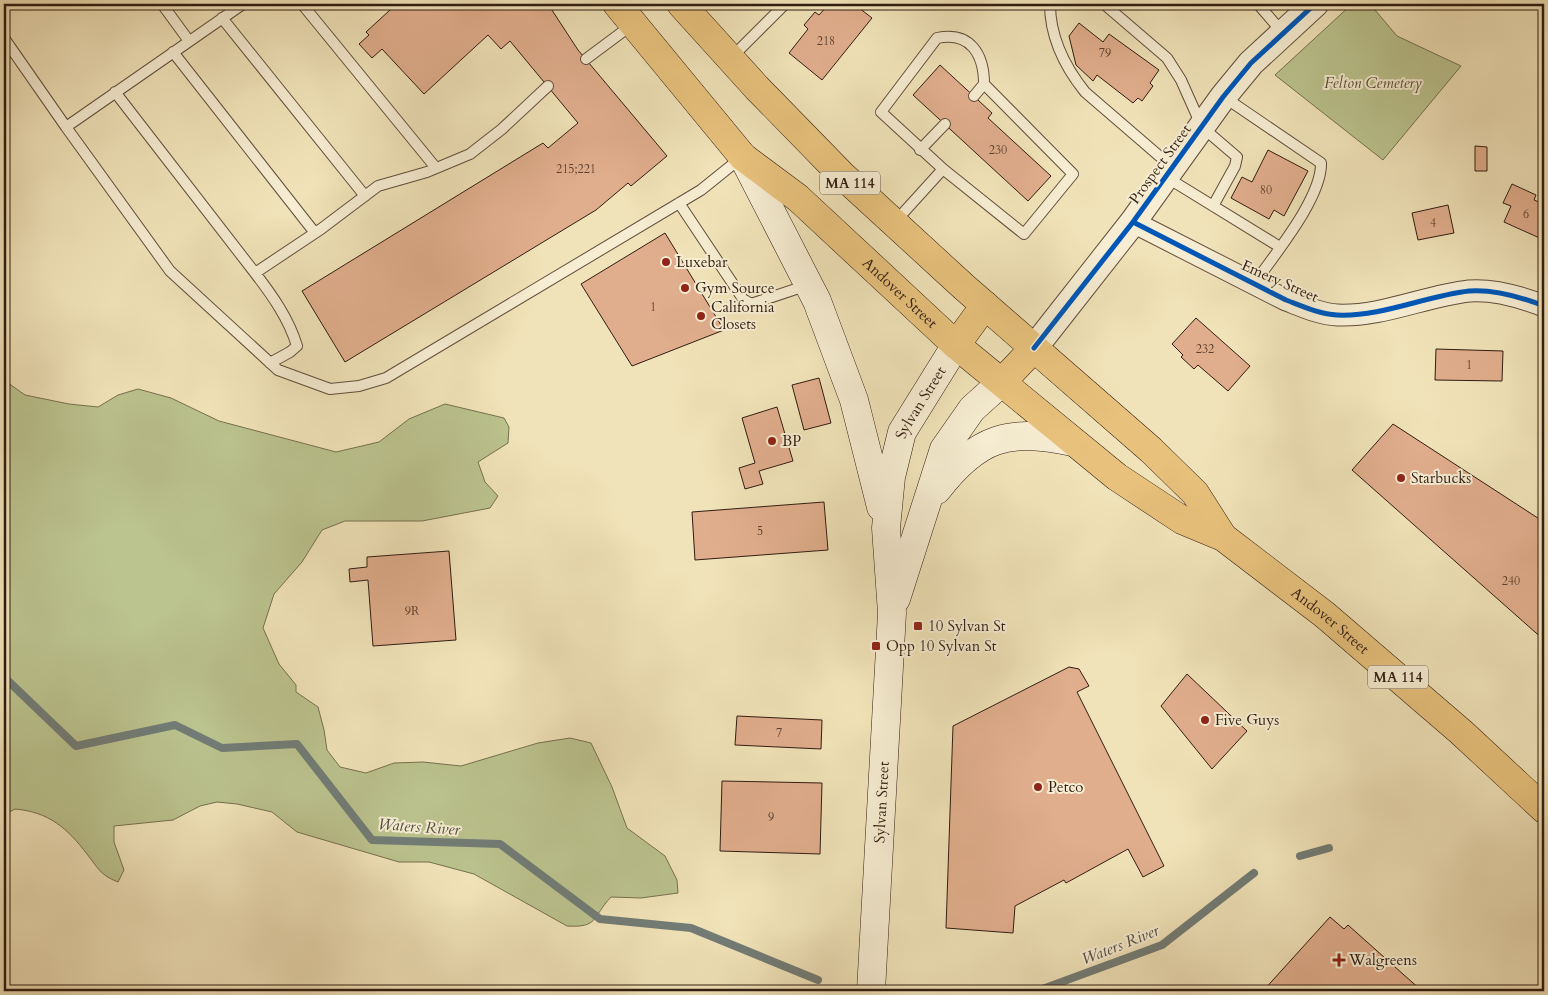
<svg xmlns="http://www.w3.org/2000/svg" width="1548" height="995" font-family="Cardo,serif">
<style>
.green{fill:#bbc38e;stroke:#767050}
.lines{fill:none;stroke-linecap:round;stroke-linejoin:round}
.stream{stroke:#727c76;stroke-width:8}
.building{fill:#e1ae8d;stroke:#301c12}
.service-casing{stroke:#604e3c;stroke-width:12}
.minor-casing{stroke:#604e3c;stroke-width:23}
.tertiary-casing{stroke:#604e3c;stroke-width:28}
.secondary-casing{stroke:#301c12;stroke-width:29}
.trunk-casing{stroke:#301c12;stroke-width:29}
.service{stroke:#f6edd2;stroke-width:10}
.minor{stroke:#f6edd2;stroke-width:21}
.tertiary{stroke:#f6edd2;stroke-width:26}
.secondary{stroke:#f6edd2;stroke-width:28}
.trunk{stroke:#e8c27c;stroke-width:28}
.cycleway-casing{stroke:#f6edd2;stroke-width:8}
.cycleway{stroke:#0057b8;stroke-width:5}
.poi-dot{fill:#8f2418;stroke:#f6edd2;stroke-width:2}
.labels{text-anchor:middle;stroke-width:4;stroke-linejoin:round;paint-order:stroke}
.number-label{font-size:12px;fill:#5c4031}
.shield{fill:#f6edd2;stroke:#6b5b4c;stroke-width:1}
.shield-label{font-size:14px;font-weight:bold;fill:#301c12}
.park-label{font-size:15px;font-style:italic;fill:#5a4e37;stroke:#f6edd2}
.street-label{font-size:15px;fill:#301c12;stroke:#f6edd2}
.poi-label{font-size:15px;fill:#301c12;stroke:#f6edd2;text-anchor:start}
.water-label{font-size:16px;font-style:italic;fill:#514c44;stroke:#f6edd2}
</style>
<rect width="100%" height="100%" fill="#f1e3b9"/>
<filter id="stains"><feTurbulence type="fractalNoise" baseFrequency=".004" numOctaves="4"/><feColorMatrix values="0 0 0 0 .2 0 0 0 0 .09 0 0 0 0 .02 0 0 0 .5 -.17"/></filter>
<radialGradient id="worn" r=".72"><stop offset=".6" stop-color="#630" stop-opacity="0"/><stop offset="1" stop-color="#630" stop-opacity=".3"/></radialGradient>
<!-- green -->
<path class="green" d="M1352,4H1370L1397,36L1461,66L1383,160L1275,75Z
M4,380L25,395L69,404L98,407L118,395L138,389L171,398L219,421L336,452L379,442L409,419L445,404L504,418L509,427L508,443L478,462L485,482L498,496L490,508L422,521H345L322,530L302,562L274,594L263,628L279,664L296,685V692L318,707L324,730L327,750L340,767L366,773L394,763L423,762L461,766L538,743L570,738L591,743L612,787L627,828L665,856L677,880L678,893L641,898L611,897C592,917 599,928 567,926L474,874L429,862H399L297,832L272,812L237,804L217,802L200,806L173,820L114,826V842L124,870L118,882C100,875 98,868 87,854C67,828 49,812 15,809L4,815Z"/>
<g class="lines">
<!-- stream -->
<path class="stream" d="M4,677L76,746L175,725L222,748L297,744L372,840L500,844L600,919L691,928L818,980
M1300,856L1329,848
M1037,991L1162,945L1254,873"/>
</g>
<!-- building -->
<path class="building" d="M385,4H548L578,50L667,156L631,186L628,183L596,210L345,362L302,291L543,143L548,148L578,123L510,41L501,49L488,35L424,94L382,49L372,58L359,44L369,35L366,32L390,10Z
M829,4H854L872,18L822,80L789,53L808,29L804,25L815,12L819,15Z
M1079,23L1103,42L1109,34L1159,70L1150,83L1153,86L1142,101L1138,98L1133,103L1097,75L1093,81L1076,65L1069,36Z
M940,65L992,113L988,118L1051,176L1028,201L913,95Z
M1475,146L1487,147V171H1475Z
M1268,150L1308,171L1284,216L1274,210L1269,219L1231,198L1242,177L1252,182Z
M1512,184L1536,195L1534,200L1544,204V240L1504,222L1511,206L1503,203Z
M1448,205L1454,233L1418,240L1412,213Z
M665,233L724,330L632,366L581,284Z
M1196,318L1250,366L1228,391L1198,365L1194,369L1181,357L1183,355L1172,344Z
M1436,349L1503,351L1502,381L1435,380Z
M819,378L831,423L804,430L792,385Z
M777,407L793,461L759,471L763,484L745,489L739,468L755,463L742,418Z
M1393,424L1544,522V640L1352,470Z
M824,502L828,550L695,560L692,512Z
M449,551L456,640L373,646L368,580L350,582L349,569L367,567V557Z
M1069,667L1079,669L1089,686L1077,692L1164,866L1143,877L1128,849L1066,883L1064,880L1015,906L1013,933L946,928L953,726Z
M1187,674L1247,731L1212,769L1161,706Z
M737,716L822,720L821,749L735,745Z
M722,781L822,783L820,854L720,851Z
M1330,917L1344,929L1348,925L1422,991H1263Z"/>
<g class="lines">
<defs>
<path id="service" d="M162,4L189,41
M243,4L66,127L170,271L278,370L330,389L359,386L386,378L701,190L742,157
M302,4L436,168
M1050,4C1050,36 1065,67 1085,92L1172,167
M1104,4L1167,58L1181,80L1202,127L1237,157L1235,166L1213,206
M1258,4L1282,32
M222,18L365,196
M4,38L66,127
M173,52L315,233
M731,58L785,4
M586,59L633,24
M115,92L255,273
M1224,97L1321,163C1322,198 1274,255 1254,284
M920,150L945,124
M943,169L881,112L937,38C970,31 984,54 984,84L974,96
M1166,177L1280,247
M679,203L743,299L751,304L808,285
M894,223L943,169L1024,234L1073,174L984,84
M270,363L290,352L297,346C289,319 272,295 255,273L321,229L378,186L427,172L470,154L502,129L548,86"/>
<path id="minor" d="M1133,222L1286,300C1302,306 1319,314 1337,315C1382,317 1425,296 1469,291C1494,289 1521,297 1544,306"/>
<path id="tertiary" d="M1034,348L1133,222L1223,97L1251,63L1315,4"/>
<g id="secondary">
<path d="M743,157L817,301L854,400L881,507"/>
<path d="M937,490C978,437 1008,428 1073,442"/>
<path d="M896,599L944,449L972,409L1003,381"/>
<path id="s1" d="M871,991L892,613L886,528L891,477L902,432L956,345"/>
</g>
<g id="trunk">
<path id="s2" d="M617,4L743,157L798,198L956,345L1117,477L1182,520L1223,537L1325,615L1461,732L1544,809"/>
<path d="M681,4L757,88L842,175L964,287L1151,450L1195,493L1223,537"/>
<path d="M956,345L985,305"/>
<path d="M1003,381L1034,348"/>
</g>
</defs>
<!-- service casing -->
<use href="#service" class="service-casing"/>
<!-- minor casing -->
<use href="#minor" class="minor-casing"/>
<!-- tertiary casing -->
<use href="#tertiary" class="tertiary-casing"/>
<!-- secondary casing -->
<use href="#secondary" class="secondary-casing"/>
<!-- trunk casing -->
<use href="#trunk" class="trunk-casing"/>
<!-- service -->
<use href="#service" class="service"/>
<!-- minor -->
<use href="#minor" class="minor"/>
<!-- tertiary -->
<use href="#tertiary" class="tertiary"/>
<!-- secondary -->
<use href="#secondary" class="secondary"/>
<!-- trunk -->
<use href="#trunk" class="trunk"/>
<defs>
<path id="cycleway" d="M1133,222L1286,300C1302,306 1319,314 1337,315C1382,317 1425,296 1469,291C1494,289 1521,297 1544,306
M1034,348L1133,222L1223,97L1251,63L1315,4"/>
</defs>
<!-- cycleway casing -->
<use href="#cycleway" class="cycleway-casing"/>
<!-- cycleway -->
<use href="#cycleway" class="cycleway"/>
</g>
<!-- markers -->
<g class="poi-dot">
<circle cx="666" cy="262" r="5"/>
<circle cx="685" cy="288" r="5"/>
<circle cx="701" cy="316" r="5"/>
<circle cx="772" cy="441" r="5"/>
<circle cx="1401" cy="478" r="5"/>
<rect x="913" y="621" width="10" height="10" rx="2.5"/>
<rect x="871" y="641" width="10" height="10" rx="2.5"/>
<circle cx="1205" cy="720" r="5"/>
<circle cx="1038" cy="787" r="5"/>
<path d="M1336.5 952.5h5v5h5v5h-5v5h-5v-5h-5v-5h5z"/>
</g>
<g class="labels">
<!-- number labels -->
<g class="number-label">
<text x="826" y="45">218</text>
<text x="1105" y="57">79</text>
<text x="998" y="154">230</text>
<text x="576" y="173">215;221</text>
<text x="1266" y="194">80</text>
<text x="1526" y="218">6</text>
<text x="1433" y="227">4</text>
<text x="653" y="311">1</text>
<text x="1205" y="353">232</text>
<text x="1469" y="369">1</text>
<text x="760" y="535">5</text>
<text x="1511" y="585">240</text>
<text x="412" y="615">9R</text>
<text x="779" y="737">7</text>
<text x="771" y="821">9</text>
</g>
<!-- shield labels -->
<g class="shield">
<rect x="820" y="171.5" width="60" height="23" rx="4"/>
<rect x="1368" y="665.5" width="60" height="23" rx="4"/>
</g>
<g class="shield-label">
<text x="850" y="188">MA 114</text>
<text x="1398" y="682">MA 114</text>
</g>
<!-- park labels -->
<g class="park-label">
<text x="1373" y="88">Felton Cemetery</text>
</g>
<!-- street labels -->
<g class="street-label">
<text transform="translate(1160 164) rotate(-54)" y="5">Prospect Street</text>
<text transform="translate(1280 281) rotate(24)" y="5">Emery Street</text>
<text dy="5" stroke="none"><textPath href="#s2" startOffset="406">Andover Street</textPath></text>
<text dy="5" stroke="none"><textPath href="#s1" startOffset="596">Sylvan Street</textPath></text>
<text dy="5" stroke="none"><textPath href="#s2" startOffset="949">Andover Street</textPath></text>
<text dy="5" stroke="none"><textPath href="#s1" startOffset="189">Sylvan Street</textPath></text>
</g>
<!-- poi labels -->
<g class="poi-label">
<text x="676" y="267">Luxebar</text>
<text x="695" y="293">Gym Source</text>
<text x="711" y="312">California<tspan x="711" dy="17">Closets</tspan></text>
<text x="782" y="446">BP</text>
<text x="1411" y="483">Starbucks</text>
<text x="928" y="631">10 Sylvan St</text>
<text x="886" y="651">Opp 10 Sylvan St</text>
<text x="1215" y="725">Five Guys</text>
<text x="1048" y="792">Petco</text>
<text x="1349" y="965">Walgreens</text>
</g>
<!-- water labels -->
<g class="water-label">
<text transform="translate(419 826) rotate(4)" y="6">Waters River</text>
<text transform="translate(1120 944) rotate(-22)" y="6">Waters River</text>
</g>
</g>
<!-- margin -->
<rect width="1548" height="995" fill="none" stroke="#f1e3b9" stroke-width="20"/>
<rect x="5" y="5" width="1538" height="985" fill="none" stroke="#301c12" stroke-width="2.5"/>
<rect x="10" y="10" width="1528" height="975" fill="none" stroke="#301c12"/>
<rect width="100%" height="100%" filter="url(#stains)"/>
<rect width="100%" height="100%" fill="url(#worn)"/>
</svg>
